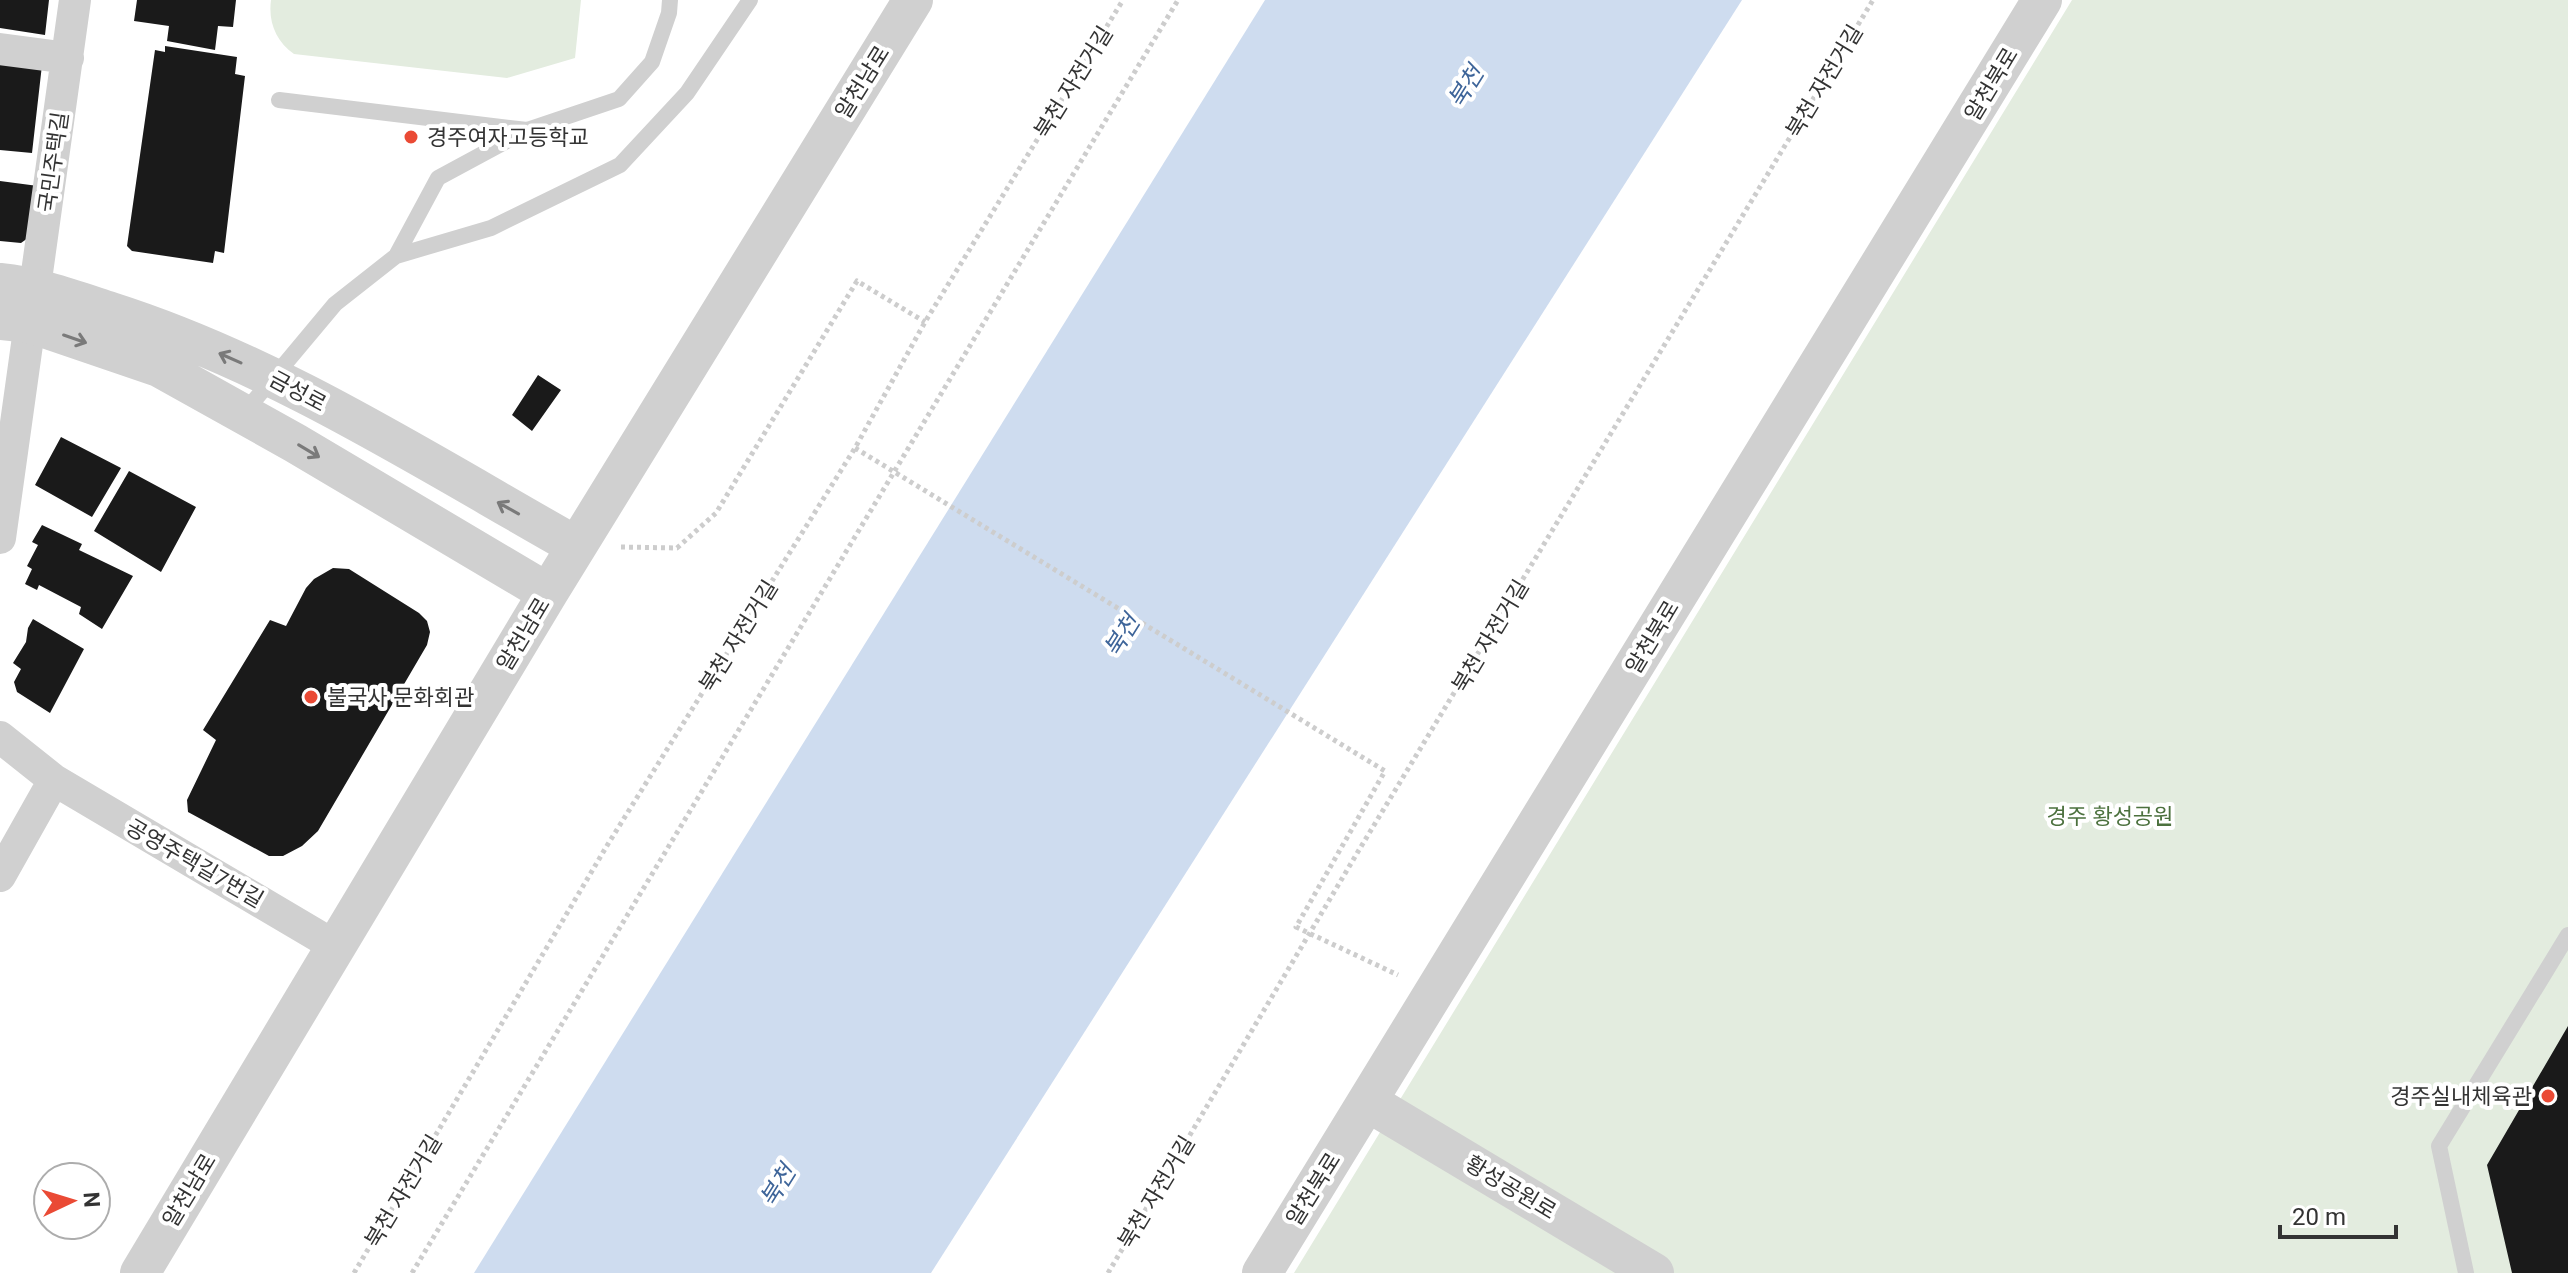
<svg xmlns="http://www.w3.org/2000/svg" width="2568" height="1273" font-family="Roboto,'Noto Sans KR',sans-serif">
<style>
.green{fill:#e3ecdf}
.water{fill:#cedcef}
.building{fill:#1a1a1a}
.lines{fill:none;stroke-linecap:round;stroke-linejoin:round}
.path{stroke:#cdcdcd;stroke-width:5;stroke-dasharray:4 4;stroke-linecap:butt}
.service{stroke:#d0d0d0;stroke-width:16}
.minor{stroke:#d0d0d0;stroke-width:32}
.tertiary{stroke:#d0d0d0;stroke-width:40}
.oneway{stroke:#7a7a7a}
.poi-dot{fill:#ea4a35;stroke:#fff;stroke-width:3}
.labels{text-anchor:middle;stroke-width:8;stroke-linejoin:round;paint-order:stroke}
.street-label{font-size:22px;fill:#333;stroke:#fff}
.poi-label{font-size:22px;fill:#333;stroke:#fff;text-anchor:start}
.park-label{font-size:22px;fill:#4c713e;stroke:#fff}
.water-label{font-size:24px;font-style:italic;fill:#3d6499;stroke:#fff}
</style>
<rect width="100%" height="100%" fill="#fff"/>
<!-- green -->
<path class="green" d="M271,0H581L575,58L507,78L294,54C276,41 268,22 271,0Z
M2072,0H2568V1273H1294Z"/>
<!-- water -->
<path class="water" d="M1265,0H1742L931,1273H474Z"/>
<!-- building -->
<path class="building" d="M0,0H49L45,35L0,28Z
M137,0H236L233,27L218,26L215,50L167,41L169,26L134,21Z
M165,46L237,57L235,74L245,76L224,253L215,251L213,263L132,251L127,246L155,50L165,52Z
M0,58L42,65L32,153L0,150Z
M0,181L38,186L32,235L21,243L0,241Z
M538,375L561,390L532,431L512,415Z
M61,437L121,468L92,517L35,485Z
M129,471L196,507L161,572L94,531Z
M42,525L82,544L79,550L133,576L102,629L79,614L81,607L39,585L37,590L25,584L32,569L27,566L38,545L32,542Z
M333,568L349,569L419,613L427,621L430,632L427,645L318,831L302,846L283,856H269L188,812L187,800L216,740L203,730L270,620L286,626L306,588L314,579Z
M33,619L84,649L50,713L17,692L14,682L21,669L13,663L26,642L28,628Z
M2568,1026V1273H2512L2487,1165Z"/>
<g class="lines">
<!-- path -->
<path class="path" d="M855,448L1385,771L1296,927L1398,975
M621,547L677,548L716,513L857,281L925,322
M354,1273L608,844L855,448L925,322L1123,0
M412,1273L1178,0
M1108,1273L1359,850L1873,0"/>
<!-- service -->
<path class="service" d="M279,100L527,130
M396,256L438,178L527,130L619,99L652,62L669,13L670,0
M243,414L335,304L396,256L491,228L620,165L687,93L750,0
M2466,1273L2439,1146L2568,935"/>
<!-- minor -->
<path class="minor" d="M0,49L68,58
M0,538L75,0
M0,737L54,780L335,946
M0,876L54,780"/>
<!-- tertiary -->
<path class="tertiary" d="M0,283C39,287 74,300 111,312C277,365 425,461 576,546
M0,320L30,323L159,367L295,443L548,593
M1368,1102L1654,1273
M140,1273L548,593L913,0
M1262,1273L2042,0"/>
</g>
<!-- one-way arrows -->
<defs><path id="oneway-shaft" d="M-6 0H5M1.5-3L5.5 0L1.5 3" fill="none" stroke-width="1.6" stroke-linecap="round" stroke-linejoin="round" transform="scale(2)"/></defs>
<g class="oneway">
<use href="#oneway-shaft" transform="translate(75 339) rotate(19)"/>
<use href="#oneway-shaft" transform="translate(230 358) rotate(-156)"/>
<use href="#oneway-shaft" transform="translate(309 451) rotate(31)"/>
<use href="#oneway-shaft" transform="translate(508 508) rotate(-151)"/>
</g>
<!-- markers -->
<g class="poi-dot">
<circle cx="411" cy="137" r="8"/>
<circle cx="311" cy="697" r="8"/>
<circle cx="2548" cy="1096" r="8"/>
</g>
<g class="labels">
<!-- street labels -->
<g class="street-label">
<text transform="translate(1824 81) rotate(-59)" y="8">북천 자전거길</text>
<text transform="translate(862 82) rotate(-58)" y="8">알천남로</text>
<text transform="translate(1073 82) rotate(-58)" y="8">북천 자전거길</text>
<text transform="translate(1991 84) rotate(-59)" y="8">알천북로</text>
<text transform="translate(53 162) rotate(-82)" y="8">국민주택길</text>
<text transform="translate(298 391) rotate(28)" y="8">금성로</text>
<text transform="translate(523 634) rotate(-59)" y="8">알천남로</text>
<text transform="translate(738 636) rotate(-58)" y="8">북천 자전거길</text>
<text transform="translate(1490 636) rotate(-59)" y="8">북천 자전거길</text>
<text transform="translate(1652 637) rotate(-59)" y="8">알천북로</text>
<text transform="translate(195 863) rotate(30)" y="8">공영주택길7번길</text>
<text transform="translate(1511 1187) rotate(31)" y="8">황성공원로</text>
<text transform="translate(1313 1189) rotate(-58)" y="8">알천북로</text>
<text transform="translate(189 1190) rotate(-59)" y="8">알천남로</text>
<text transform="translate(403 1191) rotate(-59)" y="8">북천 자전거길</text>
<text transform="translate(1156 1192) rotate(-59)" y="8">북천 자전거길</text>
</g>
<!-- poi labels -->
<g class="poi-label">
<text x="427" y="145">경주여자고등학교</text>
<text x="327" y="705">불국사 문화회관</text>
<text x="2532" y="1104" text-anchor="end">경주실내체육관</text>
</g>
<!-- park labels -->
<g class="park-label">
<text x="2110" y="824">경주 황성공원</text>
</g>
<!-- water labels -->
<g class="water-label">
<text transform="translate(1466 87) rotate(-58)" y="8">북천</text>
<text transform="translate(1122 636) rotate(-58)" y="8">북천</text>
<text transform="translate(778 1186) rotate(-58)" y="8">북천</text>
</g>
</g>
<!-- north arrow -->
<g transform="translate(72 1201) rotate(86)"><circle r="38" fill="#ffffff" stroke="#adadad" stroke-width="2"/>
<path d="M0-6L14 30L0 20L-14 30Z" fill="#ea4a35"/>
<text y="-12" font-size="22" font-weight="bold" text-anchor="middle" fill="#333333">N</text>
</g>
<!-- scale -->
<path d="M2280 1225v12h116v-12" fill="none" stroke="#333333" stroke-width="4"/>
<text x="2292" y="1225" font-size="24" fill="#333333" stroke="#ffffff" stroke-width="6" paint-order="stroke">20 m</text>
</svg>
